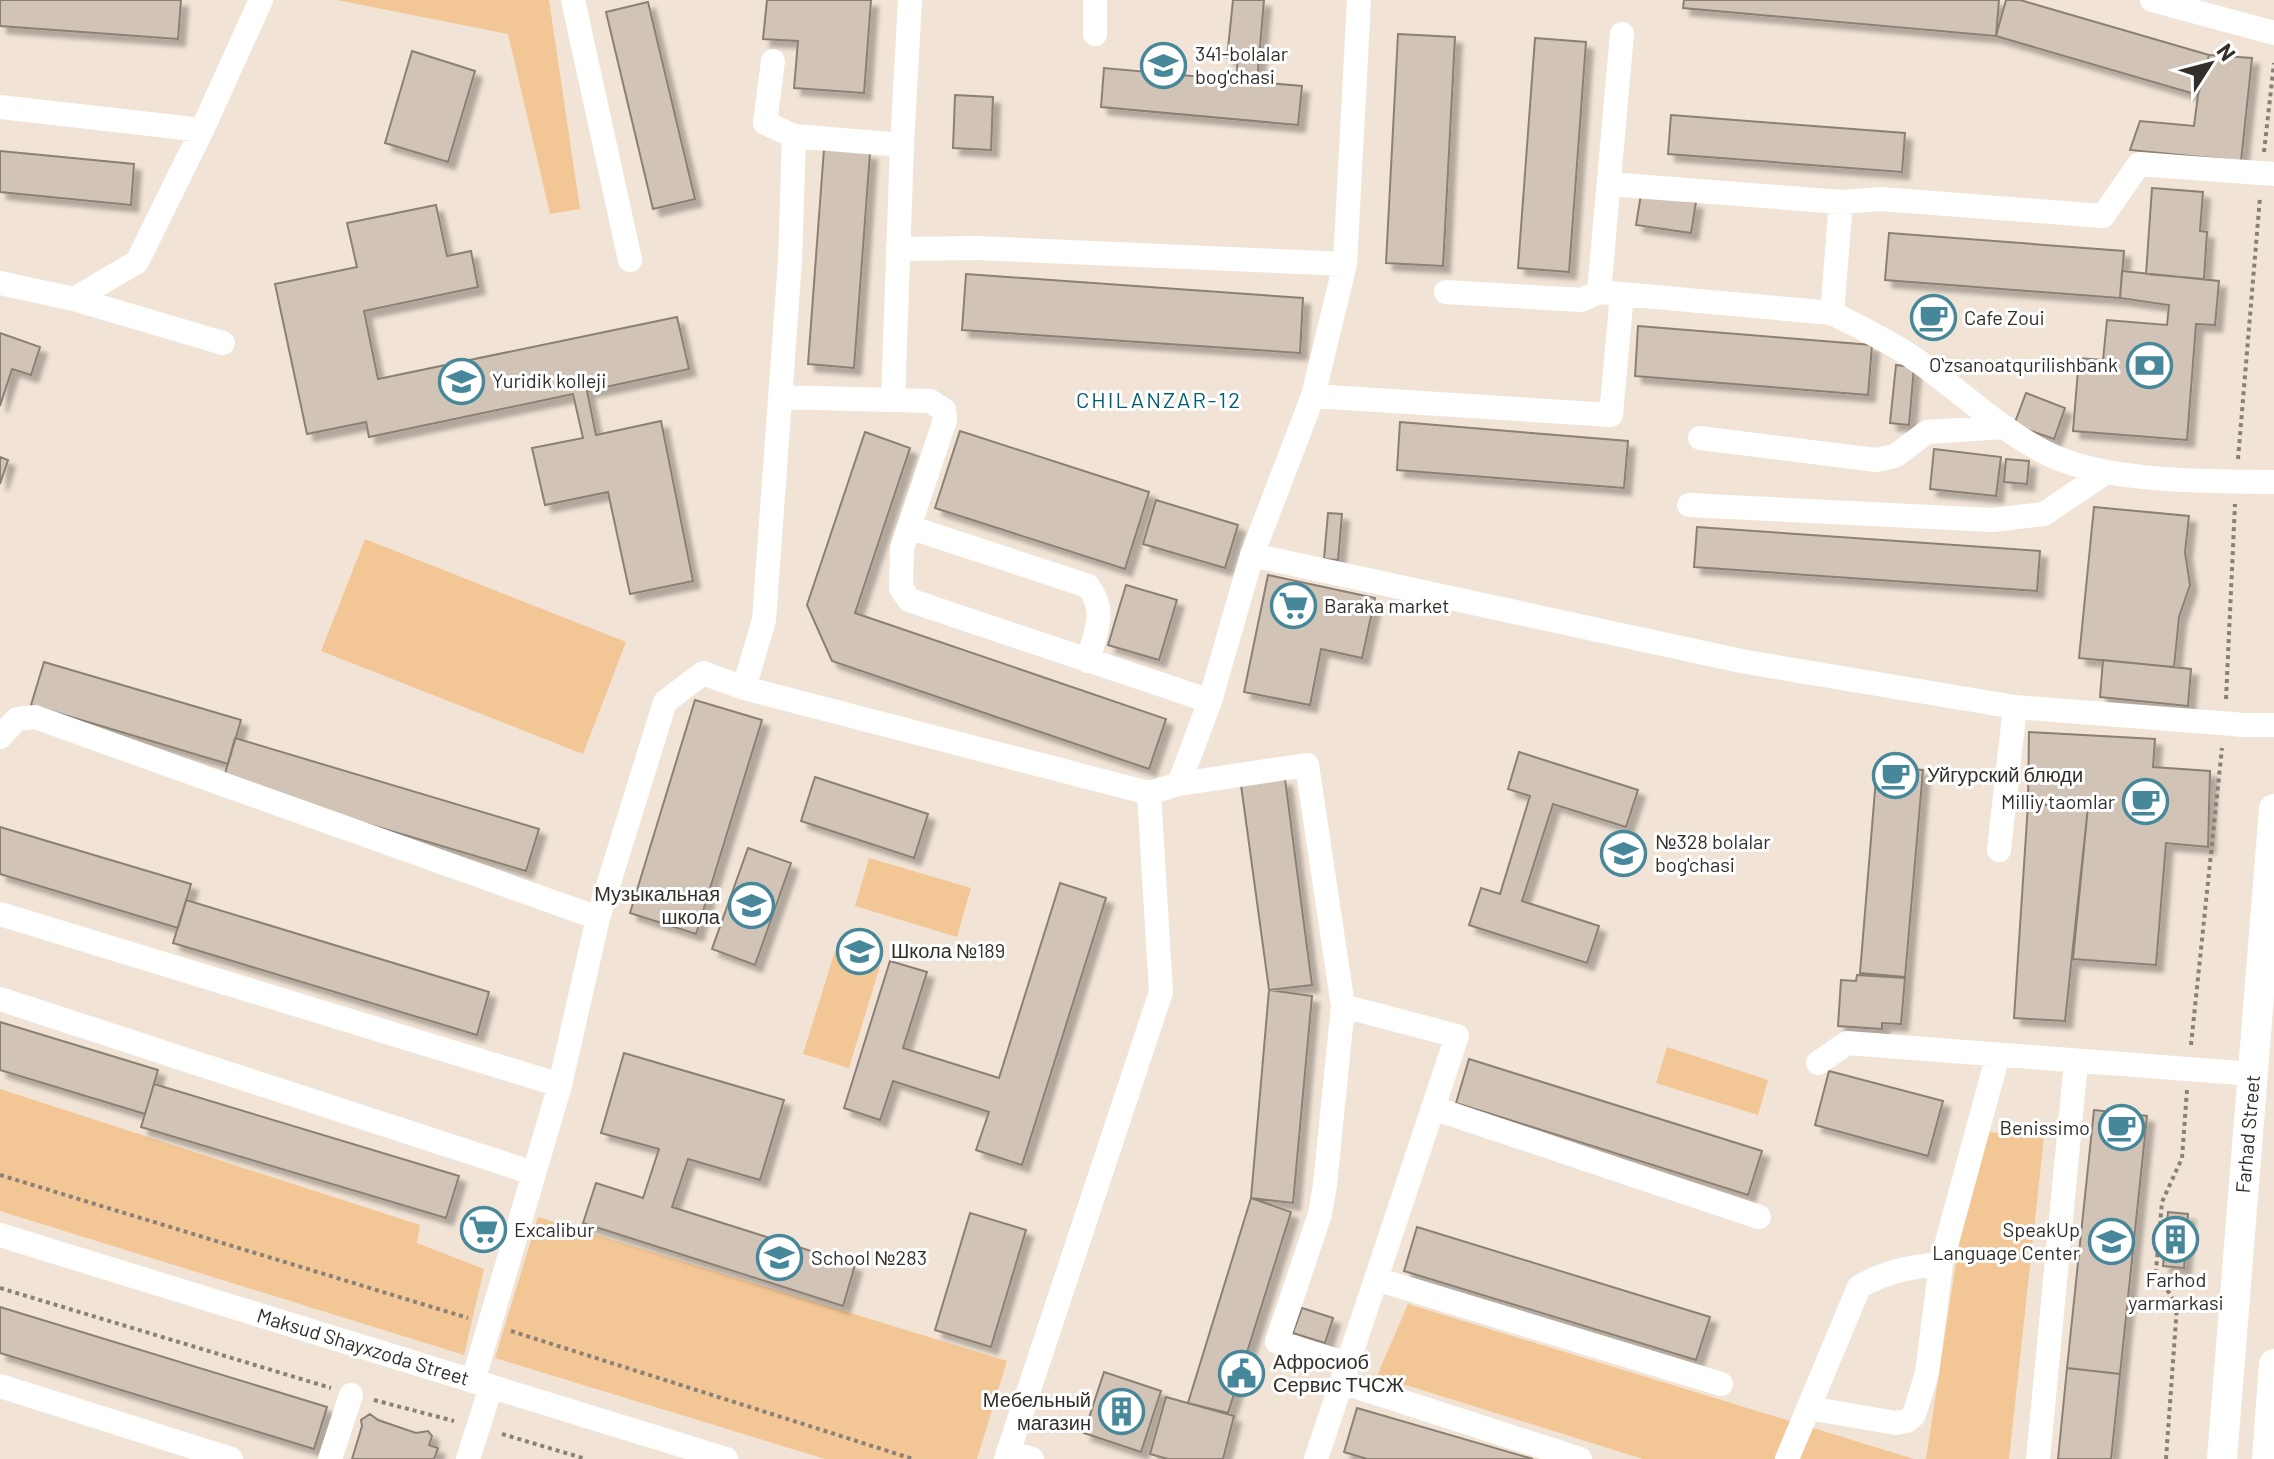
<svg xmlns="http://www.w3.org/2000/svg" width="2274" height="1459" font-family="Barlow,sans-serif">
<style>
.green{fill:#f3c695}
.building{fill:#d1c4b7;stroke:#8c8074;stroke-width:2;filter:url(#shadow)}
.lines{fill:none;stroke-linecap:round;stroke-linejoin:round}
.path{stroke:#898178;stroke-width:4;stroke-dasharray:4 4;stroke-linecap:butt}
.minor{stroke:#fff;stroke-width:24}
.major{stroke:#fff;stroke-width:30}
.labels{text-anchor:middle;stroke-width:6;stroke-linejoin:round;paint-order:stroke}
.poi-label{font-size:20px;fill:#332e29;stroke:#fff;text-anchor:start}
.street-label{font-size:20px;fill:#332e29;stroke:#fff}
.neighbourhood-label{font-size:22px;letter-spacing:2px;fill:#035e72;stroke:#fff}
</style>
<defs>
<filter id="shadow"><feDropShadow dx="7" dy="7" stdDeviation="2" flood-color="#0004"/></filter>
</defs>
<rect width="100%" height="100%" fill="#f1e4d6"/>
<!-- green -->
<path class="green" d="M337,0H549L580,209L550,214L508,34Z
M365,539L626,642L583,754L321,651Z
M869,858L971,888L957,937L855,906Z
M835,951L880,966L849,1068L803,1054Z
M1667,1047L1768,1080L1758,1115L1656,1083Z
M0,1089L420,1225L417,1243L484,1269L464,1355L0,1211Z
M1976,1131L2044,1137L2009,1459H1926Z
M538,1217L1007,1361L977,1459H825L495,1358Z
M1408,1304L1914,1459H1643L1377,1376Z"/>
<!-- building -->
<path class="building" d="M0,0H181L178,39L0,26Z
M767,0H871L864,93L794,88L798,41L763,39Z
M1233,0H1264L1257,82L1302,86L1298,125L1101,107L1104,68L1236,80L1238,58H1227Z
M1684,0H1999L1996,36L1683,8Z
M2006,0H2020L2209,55L2198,95L1996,36Z
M648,2L695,199L653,209L606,12Z
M1398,34L1455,37L1443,266L1386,263Z
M1535,38L1586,42L1569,272L1518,268Z
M412,51L475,71L448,162L385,143Z
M2209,55L2252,58L2241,161L2130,150L2140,121L2194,126L2198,95Z
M955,95L993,97L991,150L953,148Z
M1671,115L1905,133L1902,172L1668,154Z
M824,149L870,153L854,368L808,364Z
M0,151L134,164L131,205L0,192Z
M2152,188L2203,192L2200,231L2207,232L2204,279L2146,274Z
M1641,194L1696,202L1691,233L1636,225Z
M436,205L447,256L471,251L478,287L364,311L378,379L677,317L689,369L587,391L596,435L661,421L693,581L630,594L608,492L545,505L532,448L583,438L573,394L369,437L366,422L307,434L275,284L357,267L347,223Z
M1889,233L2124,251L2120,298L1885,280Z
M2122,271L2219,281L2215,325L2196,324L2187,440L2073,431L2079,358L2103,360L2107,320L2167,325L2169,305L2120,298Z
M966,274L1303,298L1300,353L962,330Z
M1638,326L1872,345L1868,395L1635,376Z
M0,333L40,347L31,375L12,369L0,406Z
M1896,365L1914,367L1909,425L1890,423Z
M2026,393L2065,408L2054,439L2014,425Z
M1400,422L1628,441L1624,488L1397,470Z
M960,431L1149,492L1125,569L935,508Z
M865,432L910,448L855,613L1166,719L1149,769L832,661L807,605Z
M1934,449L2001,457L1996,496L1930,489Z
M0,457L8,460L0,484Z
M2006,459L2029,461L2027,484L2004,482Z
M1156,500L1238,525L1225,568L1143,544Z
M2094,507L2189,516L2185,552L2190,585L2179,617L2174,667L2079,658Z
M1328,513L1342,514L1338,560L1324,559Z
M1697,527L2040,551L2037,591L1694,567Z
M1268,575L1375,598L1362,658L1321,649L1310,705L1244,692Z
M1126,585L1177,600L1159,660L1108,645Z
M2103,660L2191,669L2188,706L2100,697Z
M44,662L241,720L228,764L31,705Z
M695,700L762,720L696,934L630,913Z
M2029,732L2155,739L2153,767L2210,771L2208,847L2166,843L2156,965L2073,959L2088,807L2028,804Z
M235,738L539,829L526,871L223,781Z
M1519,752L1638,790L1626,827L1553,804L1522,901L1599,926L1587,963L1469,925L1481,888L1500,894L1530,796L1508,789Z
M1877,766L1923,770L1905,977L1860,973Z
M815,777L928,814L914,858L801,821Z
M1285,779L1312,985L1269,990L1241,785Z
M2028,804L2088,807L2065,1021L2014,1018Z
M0,827L191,884L178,928L0,874Z
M748,848L791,863L755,965L712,949Z
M1060,883L1106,898L1022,1165L976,1150L989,1112L893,1081L880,1120L844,1108L890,961L927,972L903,1048L999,1078Z
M186,900L489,992L477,1035L173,943Z
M1857,975L1905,978L1901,1024L1882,1023V1029L1838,1026L1841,980L1856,981Z
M1269,990L1312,996L1293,1203L1251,1198Z
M0,1022L158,1070L145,1114L0,1070Z
M624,1053L784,1100L760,1180L688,1159L672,1207L855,1265L843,1306L583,1223L596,1183L643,1198L659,1149L601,1133Z
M1469,1059L1762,1151L1748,1195L1456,1103Z
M1829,1071L1943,1101L1928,1156L1815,1125Z
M154,1084L459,1176L446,1218L141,1127Z
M2094,1110L2147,1116L2120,1374L2067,1368Z
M1251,1198L1291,1212L1228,1413L1188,1403Z
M2168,1212L2188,1214L2184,1268L2163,1266Z
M970,1213L1026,1230L991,1347L935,1330Z
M1417,1227L1710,1317L1696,1360L1404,1271Z
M0,1307L327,1407L314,1449L0,1353Z
M1302,1308L1333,1318L1325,1343L1293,1333Z
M2067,1368L2120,1374L2111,1459H2058Z
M1104,1372L1161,1391L1141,1452L1084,1433Z
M1166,1397L1234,1416L1223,1459H1168L1150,1454Z
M1357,1408L1533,1459H1367L1344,1452Z
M370,1414L378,1420L416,1433L428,1431L432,1436L429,1445L438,1448L434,1459H352L362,1426L361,1420Z"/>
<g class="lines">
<!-- path -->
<path class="path" d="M2264,152L2274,63
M2238,459L2260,197
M2226,699L2235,504
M2191,1045L2222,748
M0,1175L468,1318
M0,1288L331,1388
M511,1331L913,1459
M374,1400L454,1421
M502,1434L586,1459
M2166,1459L2177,1306L2156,1271L2162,1202L2182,1158L2187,1090"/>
<!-- minor -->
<path class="minor" d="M573,0L630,260
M1095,0V34
M2152,0L2274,33
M773,61L765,123L794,136L902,145L893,400
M0,107L202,130
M902,145L910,0
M1609,184L1841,202
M898,249L976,248L1345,264L1359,0
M0,283L74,299L223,343
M1446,292L1581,300L1599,292
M1622,294L1599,292L1622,34
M74,299L137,262L202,130L261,0
M1832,313C1859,327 1887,340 1912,357C1958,388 1997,428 2046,453C2105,483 2208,481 2274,482
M1313,396L1611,415L1622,294L1832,313L1841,202L1881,199L2103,216L2139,164L2274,174
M780,397L930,401L944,410L945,420L902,548L901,588L909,600L1210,701
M1700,438L1876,460L1895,456L1927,432L2005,427
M1689,505L1993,520L2044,514L2106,472
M909,527L1088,586C1108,612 1095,632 1088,661
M1252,555L1313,396L1345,264
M744,688L1149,793L1161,992L1006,1459
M0,737L17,719L35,717L598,918
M1179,784L1307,765L1343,1006L1457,1036L1316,1459
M1149,793L1179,784L1210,701L1252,555L1746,662L2015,707L2245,725H2274
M1999,850L2015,707
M0,914L560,1085
M0,999L533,1173
M1343,1006L1325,1185L1320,1214L1277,1342L1347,1364
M1818,1063L1847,1043L2253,1074
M1433,1108L1759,1217
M0,1235L726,1459
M1376,1279L1721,1384
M473,1381L560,1085L598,918L665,702L703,673L744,688L764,620L790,261L794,136
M1342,1382L1580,1459
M0,1386L231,1459
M1808,1408L1896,1423L1907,1421L1914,1415L1927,1373L1941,1264
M1008,1452L1032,1459
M330,1459L351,1395
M468,1459L491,1387
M1787,1459L1859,1287C1884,1272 1912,1266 1941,1264L1998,1055
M2038,1459L2076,1062"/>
<!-- major -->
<path class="major" d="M2222,1459L2274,809
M2267,1459L2274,1364"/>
</g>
<!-- icons -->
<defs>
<symbol id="school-ring" viewBox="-11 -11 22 22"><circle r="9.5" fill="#fff" stroke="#47879a" stroke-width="1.5"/><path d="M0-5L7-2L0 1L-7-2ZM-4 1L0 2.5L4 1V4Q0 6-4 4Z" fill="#47879a"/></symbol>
<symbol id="cafe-ring" viewBox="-11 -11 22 22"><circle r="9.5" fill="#fff" stroke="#47879a" stroke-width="1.5"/><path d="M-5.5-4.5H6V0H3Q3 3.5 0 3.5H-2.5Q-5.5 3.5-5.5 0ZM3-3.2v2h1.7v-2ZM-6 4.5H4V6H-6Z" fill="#47879a"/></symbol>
<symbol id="bank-ring" viewBox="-11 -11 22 22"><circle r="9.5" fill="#fff" stroke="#47879a" stroke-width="1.5"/><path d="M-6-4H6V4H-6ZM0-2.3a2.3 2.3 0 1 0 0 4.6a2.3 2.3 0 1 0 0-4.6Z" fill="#47879a"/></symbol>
<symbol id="university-ring" viewBox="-11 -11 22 22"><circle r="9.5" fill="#fff" stroke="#47879a" stroke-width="1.5"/><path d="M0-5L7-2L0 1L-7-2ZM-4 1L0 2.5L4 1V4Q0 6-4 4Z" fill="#47879a"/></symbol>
<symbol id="supermarket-ring" viewBox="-11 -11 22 22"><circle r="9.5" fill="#fff" stroke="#47879a" stroke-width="1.5"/><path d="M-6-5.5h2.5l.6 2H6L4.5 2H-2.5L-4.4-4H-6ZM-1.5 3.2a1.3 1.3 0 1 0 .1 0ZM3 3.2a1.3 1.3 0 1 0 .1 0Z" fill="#47879a"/></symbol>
<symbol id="building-ring" viewBox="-11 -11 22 22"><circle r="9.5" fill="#fff" stroke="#47879a" stroke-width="1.5"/><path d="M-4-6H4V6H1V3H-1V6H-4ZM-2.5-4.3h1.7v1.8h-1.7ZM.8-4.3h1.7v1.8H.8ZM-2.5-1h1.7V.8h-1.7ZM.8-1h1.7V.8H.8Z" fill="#47879a"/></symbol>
<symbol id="civic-ring" viewBox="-11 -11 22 22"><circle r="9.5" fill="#fff" stroke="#47879a" stroke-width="1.5"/><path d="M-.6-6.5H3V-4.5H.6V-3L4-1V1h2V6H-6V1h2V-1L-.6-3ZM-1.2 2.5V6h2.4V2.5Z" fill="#47879a"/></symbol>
</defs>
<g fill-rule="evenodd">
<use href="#school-ring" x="1138" y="40" width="51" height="51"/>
<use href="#cafe-ring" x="1908" y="292" width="51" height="51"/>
<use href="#bank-ring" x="2124" y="340" width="51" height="51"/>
<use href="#university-ring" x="436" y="356" width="51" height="51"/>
<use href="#supermarket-ring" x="1268" y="580" width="51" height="51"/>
<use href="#cafe-ring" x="1870" y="750" width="51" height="51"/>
<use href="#cafe-ring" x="2120" y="776" width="51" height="51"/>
<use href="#school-ring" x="1598" y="828" width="51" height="51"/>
<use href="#school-ring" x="726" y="880" width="51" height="51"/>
<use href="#school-ring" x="834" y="926" width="51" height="51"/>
<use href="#cafe-ring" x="2096" y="1102" width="51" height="51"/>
<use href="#supermarket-ring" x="458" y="1204" width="51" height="51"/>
<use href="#building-ring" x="2150" y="1214" width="51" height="51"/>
<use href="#school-ring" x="2086" y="1216" width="51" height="51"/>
<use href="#school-ring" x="754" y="1232" width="51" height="51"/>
<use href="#civic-ring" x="1216" y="1348" width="51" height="51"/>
<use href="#building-ring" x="1096" y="1386" width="51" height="51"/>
</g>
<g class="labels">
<!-- poi labels -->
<g class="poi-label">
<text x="1195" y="61">341-bolalar<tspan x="1195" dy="23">bog'chasi</tspan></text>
<text x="1964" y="325">Cafe Zoui</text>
<text x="2118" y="372" text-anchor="end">Oʻzsanoatqurilishbank</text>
<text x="492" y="388">Yuridik kolleji</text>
<text x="1324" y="613">Baraka market</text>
<text x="1927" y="782">Уйгурский блюди</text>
<text x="2115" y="809" text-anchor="end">Milliy taomlar</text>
<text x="1655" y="849">№328 bolalar<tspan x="1655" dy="23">bog'chasi</tspan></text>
<text x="720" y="901" text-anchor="end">Музыкальная<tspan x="720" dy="23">школа</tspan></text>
<text x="891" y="958">Школа №189</text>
<text x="2090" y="1135" text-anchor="end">Benissimo</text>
<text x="514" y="1237">Excalibur</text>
<text x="2080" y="1237" text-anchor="end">SpeakUp<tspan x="2080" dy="23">Language Center</tspan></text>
<text x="811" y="1265">School №283</text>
<text x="2176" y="1287" text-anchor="middle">Farhod<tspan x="2176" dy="23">yarmarkasi</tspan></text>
<text x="1273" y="1369">Афросиоб<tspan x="1273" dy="23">Сервис ТЧСЖ</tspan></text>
<text x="1091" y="1407" text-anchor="end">Мебельный<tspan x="1091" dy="23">магазин</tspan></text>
</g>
<!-- street labels -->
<g class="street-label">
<text transform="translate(2248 1134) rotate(-85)" y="7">Farhad Street</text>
<text transform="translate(363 1347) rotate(17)" y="7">Maksud Shayxzoda Street</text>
</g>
<!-- neighbourhood labels -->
<g class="neighbourhood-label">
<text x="1159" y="408">CHILANZAR-12</text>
</g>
</g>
<!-- north arrow -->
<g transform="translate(2210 64) rotate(54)" stroke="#ffffff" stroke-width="6" paint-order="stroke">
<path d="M0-6L14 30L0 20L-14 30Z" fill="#332e29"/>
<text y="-12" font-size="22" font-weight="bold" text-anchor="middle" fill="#332e29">N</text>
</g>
</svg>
